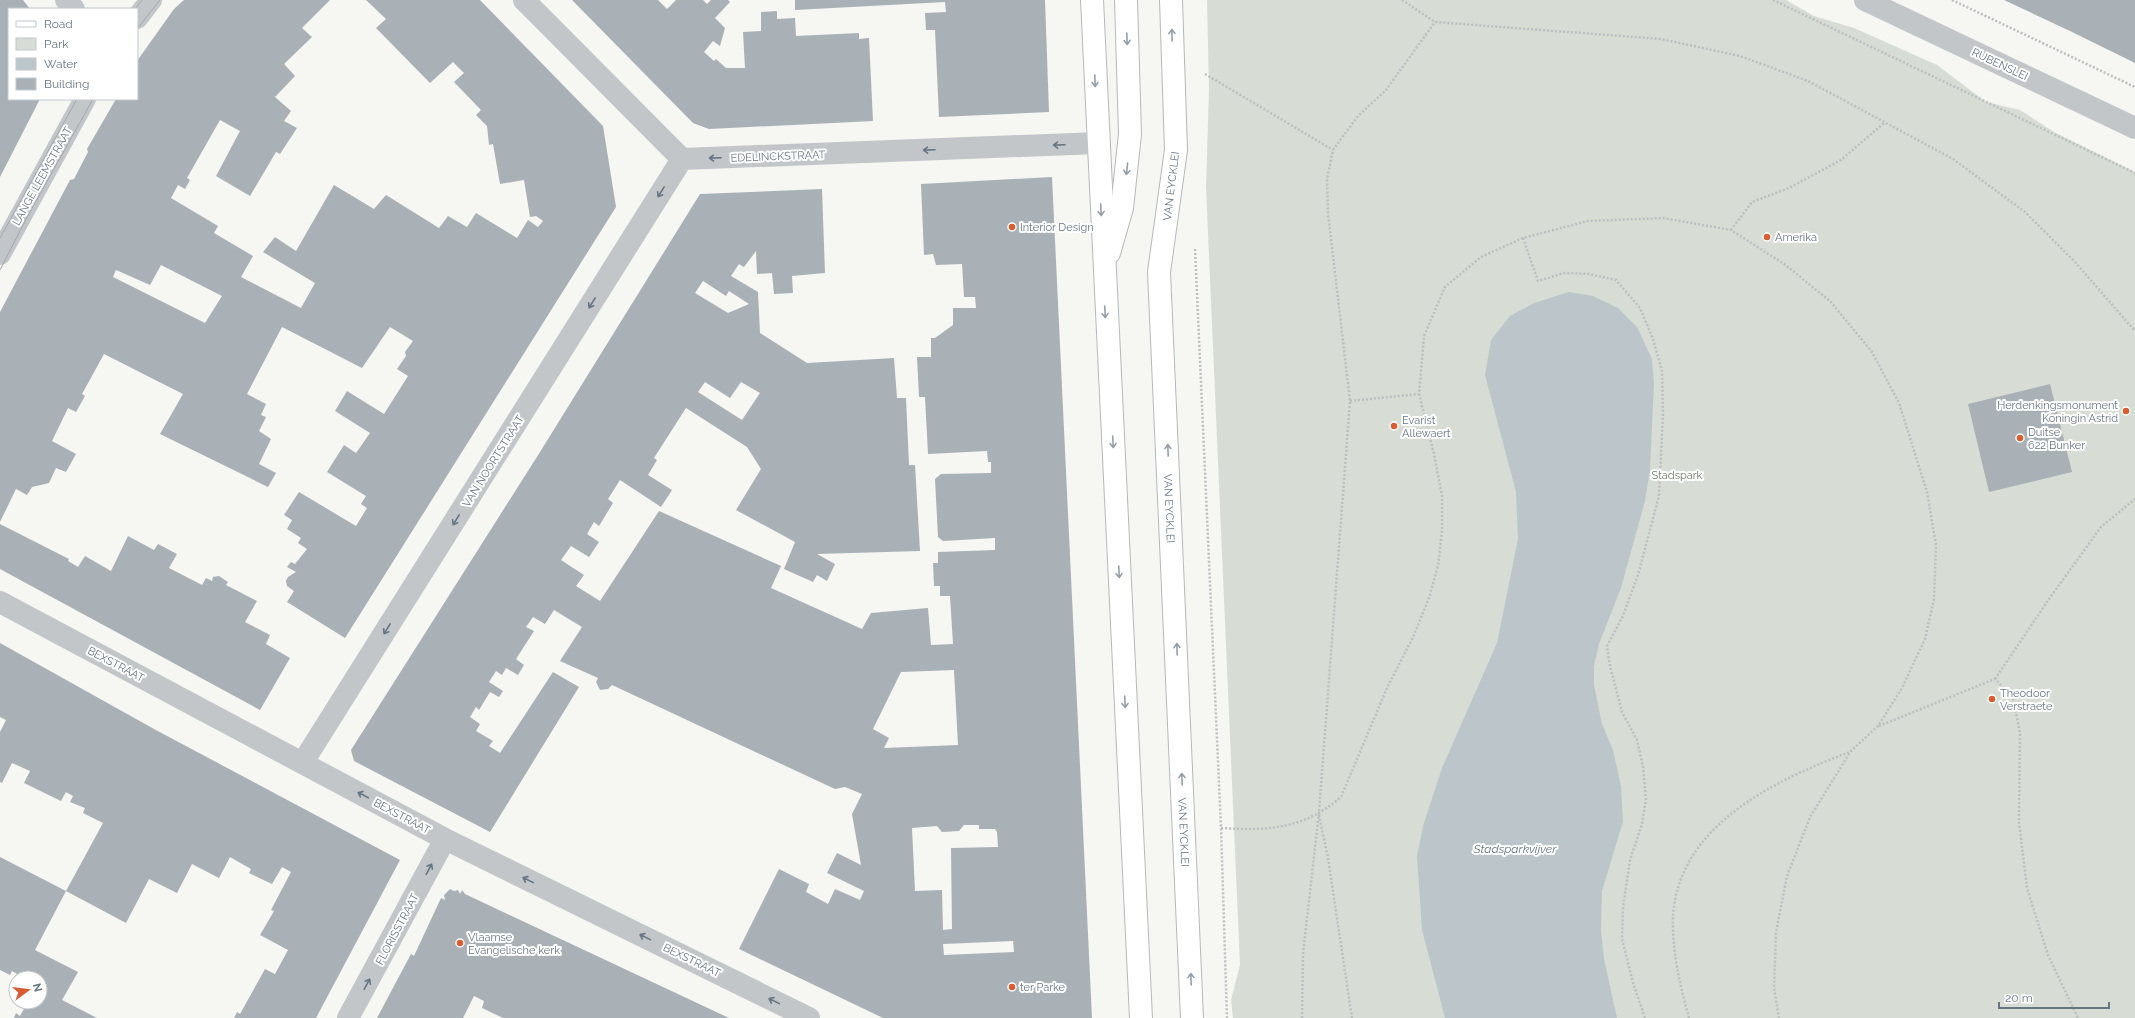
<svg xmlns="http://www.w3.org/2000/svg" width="2135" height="1018" font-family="Raleway,sans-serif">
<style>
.green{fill:#d7ddd4}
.water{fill:#bcc5ca}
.building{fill:#a9b0b6;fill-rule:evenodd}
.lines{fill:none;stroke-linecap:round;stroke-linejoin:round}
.major-casing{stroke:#b5b9bc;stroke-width:24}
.path{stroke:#bcbec0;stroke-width:2.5;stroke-dasharray:2 2;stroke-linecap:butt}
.minor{stroke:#c2c6c9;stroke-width:22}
.major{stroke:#fff;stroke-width:22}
.tram{stroke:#a3a8ad;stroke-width:1}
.oneway{stroke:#959ea8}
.oneway2{stroke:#677582}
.poi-dot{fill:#d85d31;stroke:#fff;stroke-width:1.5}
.labels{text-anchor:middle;stroke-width:4;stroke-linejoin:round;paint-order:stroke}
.street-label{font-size:11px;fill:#677582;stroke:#fff}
.poi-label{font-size:11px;fill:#677582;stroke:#fff;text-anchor:start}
.park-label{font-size:11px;fill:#697a65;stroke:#fff}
.water-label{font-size:12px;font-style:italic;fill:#63777f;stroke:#fff}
</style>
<rect width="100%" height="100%" fill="#f6f6f3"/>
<!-- green -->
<path class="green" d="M1207,0H1786L1814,16L1854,28L1937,65L1986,102L2020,110L2054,132L2135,172V1018H1233L1231,1000L1240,965L1206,187L1209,89Z"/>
<!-- water -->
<path class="water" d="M1569,292L1593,296L1618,308L1637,327L1652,359L1654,383L1650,469L1645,501L1621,588L1599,644L1594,666V685L1602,724L1613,750L1621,786L1623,822L1602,891L1601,930L1604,959L1617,1018H1445L1422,930L1417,856L1423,826L1442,768L1497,643L1518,539L1516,492L1485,375L1491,340L1510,316L1534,303Z"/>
<!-- building -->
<path class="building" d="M0,0H23L30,9H9V99H40L0,177Z
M184,0H330L302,28L312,37L284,64L295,76L275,97L291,111L284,121L297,128L280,154L276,152L250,196L216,176L240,131L220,120L187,178L190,180L185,189L178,185L171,198L218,226L214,233L253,256L241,277L301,308L315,283L263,252L275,237L296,251L334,185L374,209L386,195L439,228L448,216L467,227L476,213L517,238L528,220L538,227L543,221L536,216L530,217L524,180L500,184L493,144L489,145L487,126L476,115L481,110L454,82L464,73L453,62L430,83L376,28L386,19L366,0H480L603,126L616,207L345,638L287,602L294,591L287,586L286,581L288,577L296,572L287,567L291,562L295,564L307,549L298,543L301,538L287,529L292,520L284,515L299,492L356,526L367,508L361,504L366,496L327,472L344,445L356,453L370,433L335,411L347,391L384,414L408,376L397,369L406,356L405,352L413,341L390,327L362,368L282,327L247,394L266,404L261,415L266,417L259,431L271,439L259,464L276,473L268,487L160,434L183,394L104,354L82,394L85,396L76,412L68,408L52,441L76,454L66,472L56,468L49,483L32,487L27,495L16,489L0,522V312L70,180L74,179L88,152L87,149L116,99H137V61L174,9ZM161,265L222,296L205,323L113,277L116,270L150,285Z
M572,0H658L667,9L676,0H703L707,4L711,0H728L730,2L715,18L725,28L720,46L713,41L704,52L714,61L716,59L726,68H745L743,32L761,31V12L777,11V19L795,18L796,36L859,33V39L869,38L873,121L709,129L693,123Z
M795,0H1045L1049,112L939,117L935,30H926L925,13L946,12L945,2L795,10Z
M2004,0H2135V63L2070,31Z
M1052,177L1092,1018H883L739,949L779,869L809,884L806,892L828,904L835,889L860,900L864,891L827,873L837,853L861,865L852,814L862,794L845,787L835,789L612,685L608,689L600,690L596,682L598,678L560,661L582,627L554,610L545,624L533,617L526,627L534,631L516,659L524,665L518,675L506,668L502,675L496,671L489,682L503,691L499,697L490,692L479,710L476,707L470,717L480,724L476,731L493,741L489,746L500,753L553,672L579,687L490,832L354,761L351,750L540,452L700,194L822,189L825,273L792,276L793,293L774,294L772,273L757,274L756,251L744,267L739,264L731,276L758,292L760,333L807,363L894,358L897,398H906L909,465H915L920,551L817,554L835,564L827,581L817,575L813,582L784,569L795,542L736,510L761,469L747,447L686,408L654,458L657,460L648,475L672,490L661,507L620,480L608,499L613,503L599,526L594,522L587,534L599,542L589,557L571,546L561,560L584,575L576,586L600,601L659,511L781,566L771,588L862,629L871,613L928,608L931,645L953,644L950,596H940V586H934L933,563H938V552L995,550V538L943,541L938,537L935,479L941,474L991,473V462H988L987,451L928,454L925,397H919L917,357H931V338H935L953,325V308H976L975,297H964L962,264L936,265L933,254L924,255L921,184ZM703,281L726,296L729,291L749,304L728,313L695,293ZM705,382L730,398L741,382L760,393L742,420L698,392ZM954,670L958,745L884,748L889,738L873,729L901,672ZM964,825H979V829H995L997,832L998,847L951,848L952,929L943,930L942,890L915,891L912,828L937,826L942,832L959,831ZM1013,941L1014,952L944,955L943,944Z
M2050,384L2072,472L1989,492L1968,404Z
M0,524L69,559L68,561L78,567L85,556L111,571L128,536L154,550L158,544L177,554L169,568L202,585L206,578L212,581L213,577L219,576L228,582L226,585L257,601L245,622L270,635L266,644L290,658L260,710L0,569Z
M0,643L154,729L400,860L316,1018H234L237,1012L240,1014L265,969L275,974L288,950L260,935L274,911L271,910L291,872L282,867L272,884L249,873L251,869L230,857L219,878L192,864L177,893L149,879L126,923L66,891L103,823L83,813L85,808L70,802L73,796L66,792L61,801L24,783L30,771L12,763L2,783L0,782V732L6,720L0,717Z
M0,857L66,891L35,950L78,972L62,1000L97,1018H14L16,1013L20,1016L28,1002H40V978H32L28,975L24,978L12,971L10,975L0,970Z
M450,889L454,891L458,890L460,894L462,890L465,894L729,1018H503L482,1008L484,1001L474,996L463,1018H377L411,954L414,956L441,898L445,900L444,895Z"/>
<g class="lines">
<defs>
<g id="major">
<path d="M1092,0L1141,1018"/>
<path id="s1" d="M1171,0L1176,150L1159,272L1192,1018"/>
<path d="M1109,253L1122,208L1130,134L1126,0"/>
</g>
</defs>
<!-- major casing -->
<use href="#major" class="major-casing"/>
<!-- path -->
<path class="path" d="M1402,0L1435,22L1661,39L1740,56L1808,81L1953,159L2025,212L2075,262L2135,331
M1773,0L2135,173
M1952,0L2135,87
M1205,74L1333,150
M1731,230L1752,202L1789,188L1841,160L1884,123
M1523,238L1538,281L1564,273L1589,274L1616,280L1640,308L1653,339L1662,371L1663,414L1659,496L1638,575L1622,618L1607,646L1610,666L1622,712L1637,740L1643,767L1646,799L1642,824L1630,860L1623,907L1622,939L1633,983L1645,1018
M1195,249L1221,828L1227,1018
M1350,401L1419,394
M1995,679L2049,599L2101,527L2135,499
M1879,726L1995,679L2013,698L2020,733L2019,822L2027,888L2048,955L2078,1018
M1319,815L1328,858L1352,1018
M1221,828C1268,831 1304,829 1341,797L1387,688L1413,637L1429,598L1438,566L1442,531V496L1434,454L1419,394L1424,336L1445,287L1481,257L1523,238L1588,221L1663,218L1731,230L1784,264L1830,301L1872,352L1899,403L1927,492L1936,545L1934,599L1925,639L1902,688L1878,726L1851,751L1810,817L1787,876L1776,932L1774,988L1779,1018
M1302,1018L1303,954L1319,812L1350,401L1328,213L1327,179L1333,150L1358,116L1386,90L1435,22
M1689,1018C1681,989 1674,960 1673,929C1669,830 1772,781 1850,752"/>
<!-- minor -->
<path class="minor" d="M66,0L74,9
M524,0L682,159L1098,143
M1865,0L2135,128
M137,18L151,0
M0,254L85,99
M0,602L445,839L809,1018
M303,762L682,159
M348,1018L445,839"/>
<!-- major -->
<use href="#major" class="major"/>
<!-- tram -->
<path class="tram" d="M135,9L142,0
M137,29L160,0
M0,238L77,99
M0,270L26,219L93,99"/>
</g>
<!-- one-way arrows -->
<defs><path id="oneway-shaft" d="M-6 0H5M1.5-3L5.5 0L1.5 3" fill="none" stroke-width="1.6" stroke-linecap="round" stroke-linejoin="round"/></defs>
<g class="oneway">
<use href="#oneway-shaft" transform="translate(1172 35) rotate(-91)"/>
<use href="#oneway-shaft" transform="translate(1127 39) rotate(88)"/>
<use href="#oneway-shaft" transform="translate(1095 81) rotate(88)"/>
<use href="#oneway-shaft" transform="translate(1127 169) rotate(96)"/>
<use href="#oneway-shaft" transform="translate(1101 210) rotate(87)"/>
<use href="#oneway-shaft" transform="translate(1105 312) rotate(87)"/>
<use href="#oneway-shaft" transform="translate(1113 442) rotate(87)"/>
<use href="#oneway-shaft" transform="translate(1168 450) rotate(-92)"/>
<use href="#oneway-shaft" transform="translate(1119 572) rotate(87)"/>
<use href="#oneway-shaft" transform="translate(1177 649) rotate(-92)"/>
<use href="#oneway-shaft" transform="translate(1125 702) rotate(87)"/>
<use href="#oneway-shaft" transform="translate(1182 779) rotate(-92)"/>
<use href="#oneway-shaft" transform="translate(1191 979) rotate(-92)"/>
</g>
<g class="oneway2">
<use href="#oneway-shaft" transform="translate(1059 145) rotate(178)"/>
<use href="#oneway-shaft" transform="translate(929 150) rotate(178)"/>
<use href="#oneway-shaft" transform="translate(715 158) rotate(178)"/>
<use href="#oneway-shaft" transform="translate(661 192) rotate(122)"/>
<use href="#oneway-shaft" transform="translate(592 303) rotate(122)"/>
<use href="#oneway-shaft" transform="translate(456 520) rotate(122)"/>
<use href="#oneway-shaft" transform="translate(387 629) rotate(122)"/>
<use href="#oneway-shaft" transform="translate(363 795) rotate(-152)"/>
<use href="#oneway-shaft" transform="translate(429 869) rotate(-62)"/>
<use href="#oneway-shaft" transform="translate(528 880) rotate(-154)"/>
<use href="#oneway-shaft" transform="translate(645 937) rotate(-154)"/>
<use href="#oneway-shaft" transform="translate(367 984) rotate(-62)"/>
<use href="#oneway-shaft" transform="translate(774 1001) rotate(-154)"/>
</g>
<!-- markers -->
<g class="poi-dot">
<circle cx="1012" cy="227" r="4"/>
<circle cx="1767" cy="237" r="4"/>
<circle cx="2126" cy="411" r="4"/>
<circle cx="1394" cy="426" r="4"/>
<circle cx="2020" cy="438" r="4"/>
<circle cx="1992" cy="699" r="4"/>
<circle cx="460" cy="943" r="4"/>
<circle cx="1012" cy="987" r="4"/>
</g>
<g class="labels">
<!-- street labels -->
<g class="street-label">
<text transform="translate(2000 64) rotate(25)" y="4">RUBENSLEI</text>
<text transform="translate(778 156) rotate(-2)" y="4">EDELINCKSTRAAT</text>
<text transform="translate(42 176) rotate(-61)" y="4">LANGE LEEMSTRAAT</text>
<text transform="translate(1171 186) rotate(-83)" y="4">VAN EYCKLEI</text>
<text transform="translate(493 461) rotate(-58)" y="4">VAN NOORTSTRAAT</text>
<text dy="4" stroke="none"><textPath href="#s1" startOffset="510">VAN EYCKLEI</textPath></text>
<text transform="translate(116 664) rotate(28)" y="4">BEXSTRAAT</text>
<text transform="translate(402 816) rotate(28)" y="4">BEXSTRAAT</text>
<text dy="4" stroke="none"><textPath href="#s1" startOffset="834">VAN EYCKLEI</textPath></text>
<text transform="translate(397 929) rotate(-62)" y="4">FLORISSTRAAT</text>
<text transform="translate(692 960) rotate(26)" y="4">BEXSTRAAT</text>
</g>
<!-- poi labels -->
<g class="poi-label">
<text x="1020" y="231">Interior Design</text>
<text x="1775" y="241">Amerika</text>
<text x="2118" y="409" text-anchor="end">Herdenkingsmonument<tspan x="2118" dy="13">Koningin Astrid</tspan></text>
<text x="1402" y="424">Evarist<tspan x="1402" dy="13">Allewaert</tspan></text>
<text x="2028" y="436">Duitse<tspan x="2028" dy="13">622 Bunker</tspan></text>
<text x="2000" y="697">Theodoor<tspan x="2000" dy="13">Verstraete</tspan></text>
<text x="468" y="941">Vlaamse<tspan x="468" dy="13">Evangelische kerk</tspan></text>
<text x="1020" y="991">ter Parke</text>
</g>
<!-- park labels -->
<g class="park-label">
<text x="1677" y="479">Stadspark</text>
</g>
<!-- water labels -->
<g class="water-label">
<text x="1515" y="853">Stadsparkvijver</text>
</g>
</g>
<!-- legend -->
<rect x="8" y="8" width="130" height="92" fill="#ffffff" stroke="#c2c8cd"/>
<rect x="16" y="21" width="20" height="6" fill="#ffffff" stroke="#c2c8cd"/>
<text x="44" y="28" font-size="12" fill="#677582">Road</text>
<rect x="16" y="38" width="20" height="12" fill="#d7ddd4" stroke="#c2c8cd"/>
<text x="44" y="48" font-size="12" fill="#677582">Park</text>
<rect x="16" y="58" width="20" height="12" fill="#bcc5ca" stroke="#c2c8cd"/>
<text x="44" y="68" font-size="12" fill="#677582">Water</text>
<rect x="16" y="78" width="20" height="12" fill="#a9b0b6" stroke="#c2c8cd"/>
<text x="44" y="88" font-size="12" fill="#677582">Building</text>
<!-- north arrow -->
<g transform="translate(28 990) rotate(75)"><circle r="19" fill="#ffffff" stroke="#c2c8cd"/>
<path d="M0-3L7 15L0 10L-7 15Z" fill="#d85d31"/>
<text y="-6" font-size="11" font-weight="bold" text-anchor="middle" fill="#677582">N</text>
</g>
<!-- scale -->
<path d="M1999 1002v6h110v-6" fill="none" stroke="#677582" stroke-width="2"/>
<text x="2005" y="1002" font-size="12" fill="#677582" stroke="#ffffff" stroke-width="3" paint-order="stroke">20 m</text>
</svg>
